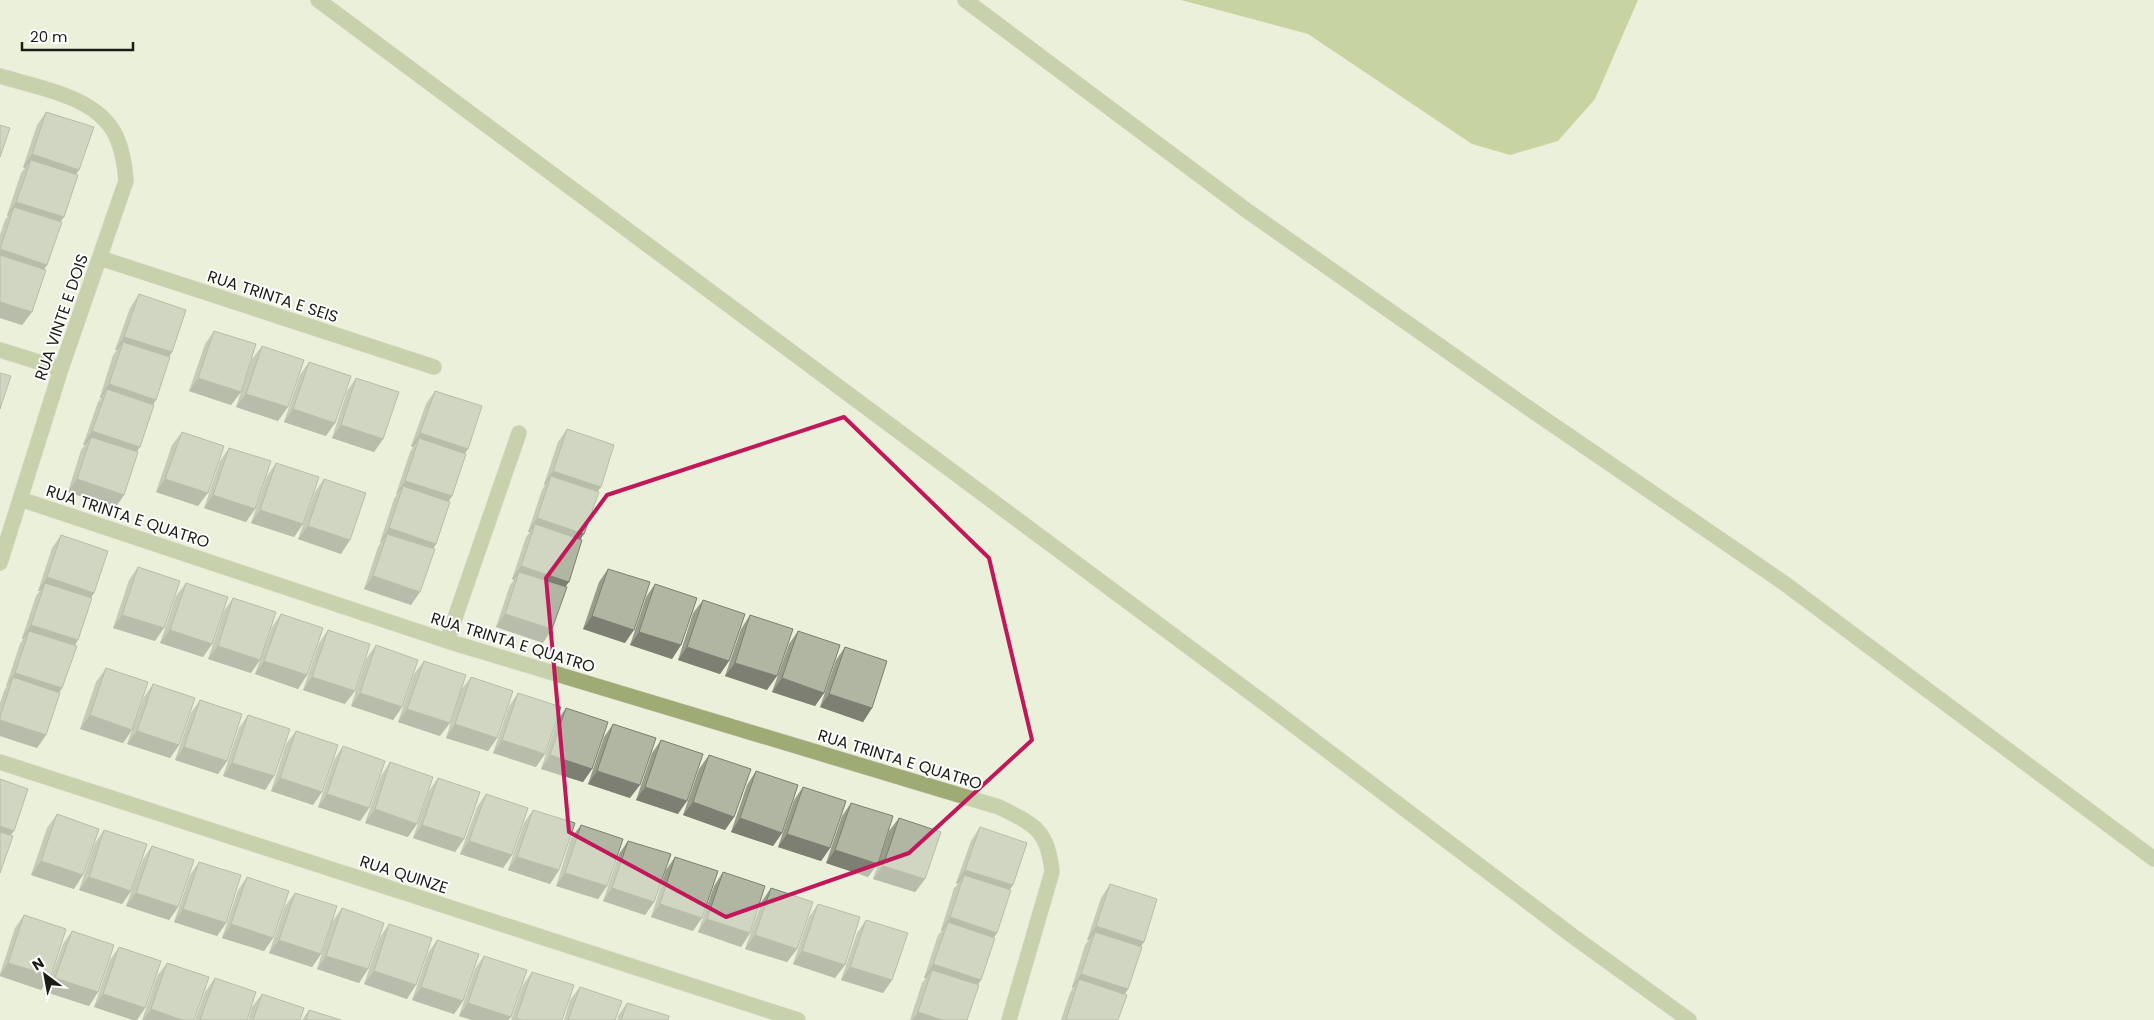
<svg xmlns="http://www.w3.org/2000/svg" width="2154" height="1020" font-family="Poppins,sans-serif">
<style>
.forest{fill:#9eb05c}
.lines{fill:none;stroke-linecap:round;stroke-linejoin:round}
.minor-casing{stroke:#c5cab7;stroke-width:16}
.minor{stroke:#9eab74;stroke-width:15}
.wall{fill:#989d8b}
.shaded-wall{fill:#7c7f71}
.building{fill:#b1b6a2;stroke:#7c7f71}
.marked{fill:none;stroke:#c2185b;stroke-width:4;stroke-linejoin:round}
.labels{text-anchor:middle;stroke-width:4;stroke-linejoin:round;paint-order:stroke}
.street-label{font-size:16px;fill:#1a1c15;stroke:#fff}
</style>
<rect width="100%" height="100%" fill="#eaf0da"/>
<!-- forest -->
<path class="forest" d="M1181,0H1638L1595,99L1558,141L1510,155L1472,144L1308,34Z"/>
<g class="lines">
<defs>
<path id="minor" d="M318,0L1271,708L1574,937L1689,1020
M965,0L1246,210L1527,407L1784,583L2154,859
M0,76C39,88 97,96 116,136C123,151 125,166 126,181L61,369L0,563
M100,258L434,367
M0,350L61,369
M20,499L447,641L999,807C1035,825 1048,830 1052,872L1009,1020
M447,641L519,433
M0,762L798,1020"/>
</defs>
<!-- minor casing -->
<use href="#minor" class="minor-casing"/>
<!-- minor -->
<use href="#minor" class="minor"/>
</g>
<!-- wall -->
<path class="wall" d="M46,112L76,175L64,217L60,222L47,265L44,269L32,312L22,325L0,318V235L5,220L8,216L7,215L21,173L25,168L23,167L37,125Z
M139,294L172,352L169,357L153,404L140,447L136,452L124,495L115,508L68,492L81,450L85,445H83L98,402L101,398L100,397L113,355L117,350H115L130,308Z
M214,331L241,392L231,405L189,391L205,344Z
M262,346L278,421L236,407L252,359Z
M309,362L326,436L284,422L300,375Z
M356,378L383,439L374,452L332,438L347,391Z
M435,391L465,453L452,496L448,501L436,544L433,549L411,605L364,589L378,547L381,542H380L394,499L397,494H396L410,452L413,447L411,446L426,404Z
M567,429L601,487L597,491L581,539L569,582L565,586L543,643L496,627L510,585L514,580L512,579L526,537L530,532H528L542,490L545,485L544,484L558,442Z
M182,432L198,506L156,492L172,445Z
M229,448L255,509L246,522L204,508L220,461Z
M276,463L303,524L294,537L251,523L267,476Z
M324,479L341,554L298,539L315,492Z
M61,535L94,593L91,598L78,640L75,645L62,688L59,693L46,735L37,748L0,736V703L4,691L7,686H6L20,644L23,639L22,638L36,596L40,591H38L52,548Z
M138,567L155,641L113,628L129,580Z
M608,569L625,643L583,629L599,582Z
M186,583L212,644L203,657L160,643L176,596Z
M655,584L681,645L672,659L630,645L646,597Z
M233,598L251,673L208,659L224,611Z
M703,600L729,661L720,674L678,660L693,613Z
M281,614L307,675L298,689L255,674L272,627Z
M750,615L767,690L725,676L741,629Z
M328,630L345,704L303,690L319,643Z
M798,631L824,693L815,706L772,692L789,644Z
M376,645L402,707L393,720L351,706L366,659Z
M845,647L872,708L863,722L820,707L836,660Z
M424,661L440,736L398,722L414,674Z
M106,668L132,730L123,743L80,729L96,682Z
M471,677L497,738L488,751L446,738L461,690Z
M153,684L179,745L170,758L127,744L144,697Z
M518,693L536,767L493,753L509,706Z
M200,700L227,761L218,774L175,760L191,713Z
M566,708L592,769L583,782L541,769L557,721Z
M248,715L274,776L265,790L223,776L239,728Z
M613,724L630,798L588,784L604,737Z
M296,731L313,805L271,791L286,744Z
M661,740L678,814L636,800L652,753Z
M343,746L369,808L360,821L318,807L334,760Z
M709,755L734,817L725,830L683,815L699,769Z
M390,762L408,837L365,823L381,776Z
M756,771L782,833L773,846L731,832L747,785Z
M438,778L464,839L455,852L413,838L429,791Z
M803,787L830,848L821,861L778,847L794,800Z
M486,794L512,855L503,868L460,854L477,807Z
M851,803L868,877L826,863L842,816Z
M533,810L559,870L550,884L508,870L524,823Z
M57,814L74,889L31,875L47,828Z
M899,818L925,879L915,892L873,879L889,831Z
M581,825L607,886L598,899L556,886L571,838Z
M980,827L1013,885L1009,890L997,933L994,937L981,980L977,985L967,1020H910L922,983L926,978H924L938,935L942,931L941,930L954,888L958,884L956,883L971,841Z
M104,830L131,891L122,904L79,890L95,843Z
M628,841L654,902L645,915L603,901L619,854Z
M152,846L178,907L169,920L126,906L143,859Z
M675,857L693,931L651,917L666,870Z
M199,862L226,923L217,936L174,922L190,875Z
M723,872L750,933L741,947L698,932L714,886Z
M247,877L273,938L264,951L222,938L238,890Z
M1110,884L1144,942L1141,946L1128,989L1125,994L1118,1020H1061L1070,993L1073,988L1072,987L1085,945L1089,940H1087L1101,898Z
M771,888L797,949L787,962L745,949L762,901Z
M295,893L321,954L312,967L269,953L285,906Z
M818,904L835,978L793,964L809,917Z
M342,908L368,969L359,983L317,969L332,922Z
M24,915L51,976L41,990L0,976V974L15,928Z
M866,920L892,980L883,993L841,980L857,933Z
M389,924L407,999L364,984L380,937Z
M72,931L98,992L89,1006L46,992L63,944Z
M437,940L463,1001L454,1014L412,1000L428,953Z
M119,947L145,1008L137,1020H133L94,1007L110,960Z
M484,956L511,1017L508,1020H472L459,1016L475,969Z
M167,963L194,1020H142L157,976Z
M532,972L562,1020H511L523,985Z
M215,978L247,1020H195L205,992Z
M580,987L615,1020H564L570,1000Z
M262,994L300,1020H248L252,1007Z
M627,1003L668,1020H617L618,1016Z
M309,1010L341,1020H302Z"/>
<!-- shaded-wall -->
<path class="shaded-wall" d="M32,154L79,170L70,183L31,160L25,168L23,167Z
M16,202L64,217L54,230L14,207L8,216L7,215Z
M0,249L47,265L38,278L0,265Z
M0,302L32,312L22,325L0,318Z
M124,337L172,352L163,365L123,342L117,350H115Z
M198,378L241,392L231,405L189,391Z
M109,384L156,400L147,413L107,389L101,398L100,397Z
M246,394L288,407L278,421L236,407Z
M293,409L335,423L326,436L284,422Z
M341,425L383,439L374,452L332,438Z
M92,431L140,447L131,460L91,437L85,445H83Z
M420,433L468,449L459,462L419,438L413,447L411,446Z
M553,471L601,487L591,500L551,476L545,485L544,484Z
M77,479L124,495L115,508L68,492Z
M165,479L208,493L198,506L156,492Z
M405,481L452,496L443,510L403,486L397,494H396Z
M213,495L255,509L246,522L204,508Z
M260,510L303,524L294,537L251,523Z
M537,518L584,534L575,547L535,524L530,532H528Z
M308,526L350,540L341,554L298,539Z
M389,528L436,544L427,557L387,534L381,542H380Z
M521,566L569,582L559,595L519,572L514,580L512,579Z
M373,576L420,592L411,605L364,589Z
M47,577L94,593L85,606L45,583L40,591H38Z
M505,614L552,629L543,643L496,627Z
M122,615L164,628L155,641L113,628Z
M592,616L634,630L625,643L583,629Z
M31,625L78,640L69,654L29,631L23,639L22,638Z
M170,630L212,644L203,657L160,643Z
M639,632L681,645L672,659L630,645Z
M218,646L260,660L251,673L208,659Z
M687,647L729,661L720,674L678,660Z
M264,661L307,675L298,689L255,674Z
M735,663L777,676L767,690L725,676Z
M15,673L62,688L53,701L13,677L7,686H6Z
M312,677L355,691L345,704L303,690Z
M782,678L824,693L815,706L772,692Z
M360,693L402,707L393,720L351,706Z
M829,694L872,708L863,722L820,707Z
M407,709L450,723L440,736L398,722Z
M90,715L132,730L123,743L80,729Z
M0,720L46,735L37,748L0,736Z
M455,724L497,738L488,751L446,738Z
M137,731L179,745L170,758L127,744Z
M502,740L545,754L536,767L493,753Z
M184,747L227,761L218,774L175,760Z
M550,755L592,769L583,782L541,769Z
M232,763L274,776L265,790L223,776Z
M597,771L640,785L630,798L588,784Z
M280,778L322,792L313,805L271,791Z
M645,787L687,801L678,814L636,800Z
M327,794L369,808L360,821L318,807Z
M693,802L734,817L725,830L683,815Z
M375,809L417,824L408,837L365,823Z
M740,818L782,833L773,846L731,832Z
M422,825L464,839L455,852L413,838Z
M0,826L14,831L4,844L0,843Z
M787,834L830,848L821,861L778,847Z
M469,841L512,855L503,868L460,854Z
M835,850L878,864L868,877L826,863Z
M517,857L559,870L550,884L508,870Z
M41,861L83,875L74,889L31,875Z
M883,866L925,879L915,892L873,879Z
M965,870L1013,885L1004,898L964,875L958,884L956,883Z
M565,873L607,886L598,899L556,886Z
M89,877L131,891L122,904L79,890Z
M612,888L654,902L645,915L603,901Z
M136,893L178,907L169,920L126,906Z
M660,904L702,918L693,931L651,917Z
M183,909L226,923L217,936L174,922Z
M950,917L997,933L988,946L948,922L942,931L941,930Z
M707,919L750,933L741,947L698,932Z
M231,924L273,938L264,951L222,938Z
M1096,926L1144,942L1135,955L1095,932L1089,940H1087Z
M755,935L797,949L787,962L745,949Z
M279,940L321,954L312,967L269,953Z
M802,951L845,965L835,978L793,964Z
M326,956L368,969L359,983L317,969Z
M8,963L51,976L41,990L0,976V975Z
M933,964L981,980L972,993L932,970L926,978H924Z
M850,967L892,980L883,993L841,980Z
M374,971L416,985L407,999L364,984Z
M1081,974L1128,989L1119,1002L1079,979L1073,988L1072,987Z
M55,978L98,992L89,1006L46,992Z
M421,987L463,1001L454,1014L412,1000Z
M103,994L145,1008L137,1020H133L94,1007Z
M468,1003L511,1017L508,1020H472L459,1016Z
M151,1009L182,1020H143Z
M918,1012L942,1020H912Z"/>
<!-- building -->
<path class="building" d="M46,112L94,127L79,170L32,154Z
M0,125L10,128L0,157Z
M31,160L78,175L64,217L16,202Z
M14,207L62,222L47,265L0,249Z
M0,255L46,270L32,312L0,302Z
M139,294L186,310L172,352L124,337Z
M214,331L256,344L241,392L198,378Z
M123,342L170,357L156,400L109,384Z
M262,346L304,360L288,407L246,394Z
M309,362L351,376L335,423L293,409Z
M0,373L11,376L0,409Z
M356,378L399,392L383,439L341,425Z
M107,389L154,405L140,447L92,431Z
M435,391L482,406L468,449L420,433Z
M567,429L614,445L601,487L553,471Z
M182,432L224,446L208,493L165,479Z
M91,437L138,452L124,495L77,479Z
M419,438L466,454L452,496L405,481Z
M229,448L271,461L255,509L213,495Z
M276,463L319,477L303,524L260,510Z
M551,476L599,492L584,534L537,518Z
M324,479L366,493L350,540L308,526Z
M403,486L450,502L436,544L389,528Z
M535,524L582,540L569,582L521,566Z
M387,534L435,549L420,592L373,576Z
M61,535L108,551L94,593L47,577Z
M138,567L180,581L164,628L122,615Z
M608,569L650,582L634,630L592,616Z
M519,572L567,587L552,629L505,614Z
M45,583L92,598L78,640L31,625Z
M186,583L228,597L212,644L170,630Z
M655,584L697,598L681,645L639,632Z
M233,598L276,612L260,660L218,646Z
M703,600L745,614L729,661L687,647Z
M281,614L323,628L307,675L264,661Z
M750,615L793,629L777,676L735,663Z
M328,630L370,644L355,691L312,677Z
M29,631L77,646L62,688L15,673Z
M798,631L840,645L824,693L782,678Z
M376,645L418,660L402,707L360,693Z
M845,647L887,661L872,708L829,694Z
M424,661L466,675L450,723L407,709Z
M106,668L148,682L132,730L90,715Z
M13,677L60,693L46,735L0,720V717Z
M471,677L513,691L497,738L455,724Z
M153,684L195,698L179,745L137,731Z
M518,693L561,707L545,754L502,740Z
M200,700L242,714L227,761L184,747Z
M566,708L608,722L592,769L550,755Z
M248,715L290,729L274,776L232,763Z
M613,724L656,738L640,785L597,771Z
M296,731L338,745L322,792L280,778Z
M661,740L703,754L687,801L645,787Z
M343,746L385,761L369,808L327,794Z
M709,755L751,769L734,817L693,802Z
M390,762L433,777L417,824L375,809Z
M756,771L798,785L782,833L740,818Z
M438,778L480,792L464,839L422,825Z
M0,779L28,789L14,831L0,826Z
M803,787L846,801L830,848L787,834Z
M486,794L528,808L512,855L469,841Z
M851,803L893,816L878,864L835,850Z
M533,810L575,823L559,870L517,857Z
M57,814L99,829L83,875L41,861Z
M899,818L941,832L925,879L883,866Z
M581,825L623,839L607,886L565,873Z
M980,827L1027,843L1013,885L965,870Z
M104,830L147,844L131,891L89,877Z
M0,832L13,836L0,873Z
M628,841L671,854L654,902L612,888Z
M152,846L194,860L178,907L136,893Z
M675,857L718,871L702,918L660,904Z
M199,862L241,875L226,923L183,909Z
M723,872L765,886L750,933L707,919Z
M964,875L1011,890L997,933L950,917Z
M247,877L289,891L273,938L231,924Z
M1110,884L1157,899L1144,942L1096,926Z
M771,888L813,902L797,949L755,935Z
M295,893L337,906L321,954L279,940Z
M818,904L860,917L845,965L802,951Z
M342,908L384,923L368,969L326,956Z
M24,915L66,929L51,976L8,963Z
M866,920L908,933L892,980L850,967Z
M948,922L995,938L981,980L933,964Z
M389,924L432,938L416,985L374,971Z
M72,931L114,945L98,992L55,978Z
M1095,932L1142,947L1128,989L1081,974Z
M437,940L479,954L463,1001L421,987Z
M119,947L161,961L145,1008L103,994Z
M484,956L527,970L511,1017L468,1003Z
M167,963L209,977L194,1020H182L151,1009Z
M932,970L979,985L967,1020H942L918,1012Z
M532,972L574,985L562,1020H521L516,1018Z
M215,978L256,992L247,1020H200Z
M1079,979L1127,995L1118,1020H1066Z
M580,987L622,1001L615,1020H568Z
M262,994L304,1008L300,1020H253Z
M627,1003L669,1016L668,1020H621Z
M309,1010L341,1020H306Z"/>
<!-- marked area -->
<path d="M0 0H2154V1020H0ZM844,417L989,558L1032,740L909,853L726,917L569,832L546,578L607,495Z" fill="#eaf0da" fill-opacity=".55" fill-rule="evenodd"/>
<path class="marked" d="M844,417L989,558L1032,740L909,853L726,917L569,832L546,578L607,495Z"/>
<g class="labels">
<!-- street labels -->
<g class="street-label">
<text transform="translate(273 296) rotate(18)" y="6">RUA TRINTA E SEIS</text>
<text transform="translate(61 317) rotate(-71)" y="6">RUA VINTE E DOIS</text>
<text transform="translate(128 516) rotate(18)" y="6">RUA TRINTA E QUATRO</text>
<text transform="translate(513 642) rotate(17)" y="6">RUA TRINTA E QUATRO</text>
<text transform="translate(900 759) rotate(17)" y="6">RUA TRINTA E QUATRO</text>
<text transform="translate(404 874) rotate(18)" y="6">RUA QUINZE</text>
</g>
</g>
<!-- north arrow -->
<g transform="translate(45 975) rotate(328)" stroke="#ffffff" stroke-width="4" paint-order="stroke">
<path d="M0-4L9 19L0 12L-9 19Z" fill="#1a1c15"/>
<text y="-8" font-size="14" font-weight="bold" text-anchor="middle" fill="#1a1c15">N</text>
</g>
<!-- scale -->
<path d="M22 42v8h111v-8" fill="none" stroke="#1a1c15" stroke-width="2.5"/>
<text x="30" y="42" font-size="15" fill="#1a1c15" stroke="#ffffff" stroke-width="4" paint-order="stroke">20 m</text>
</svg>
